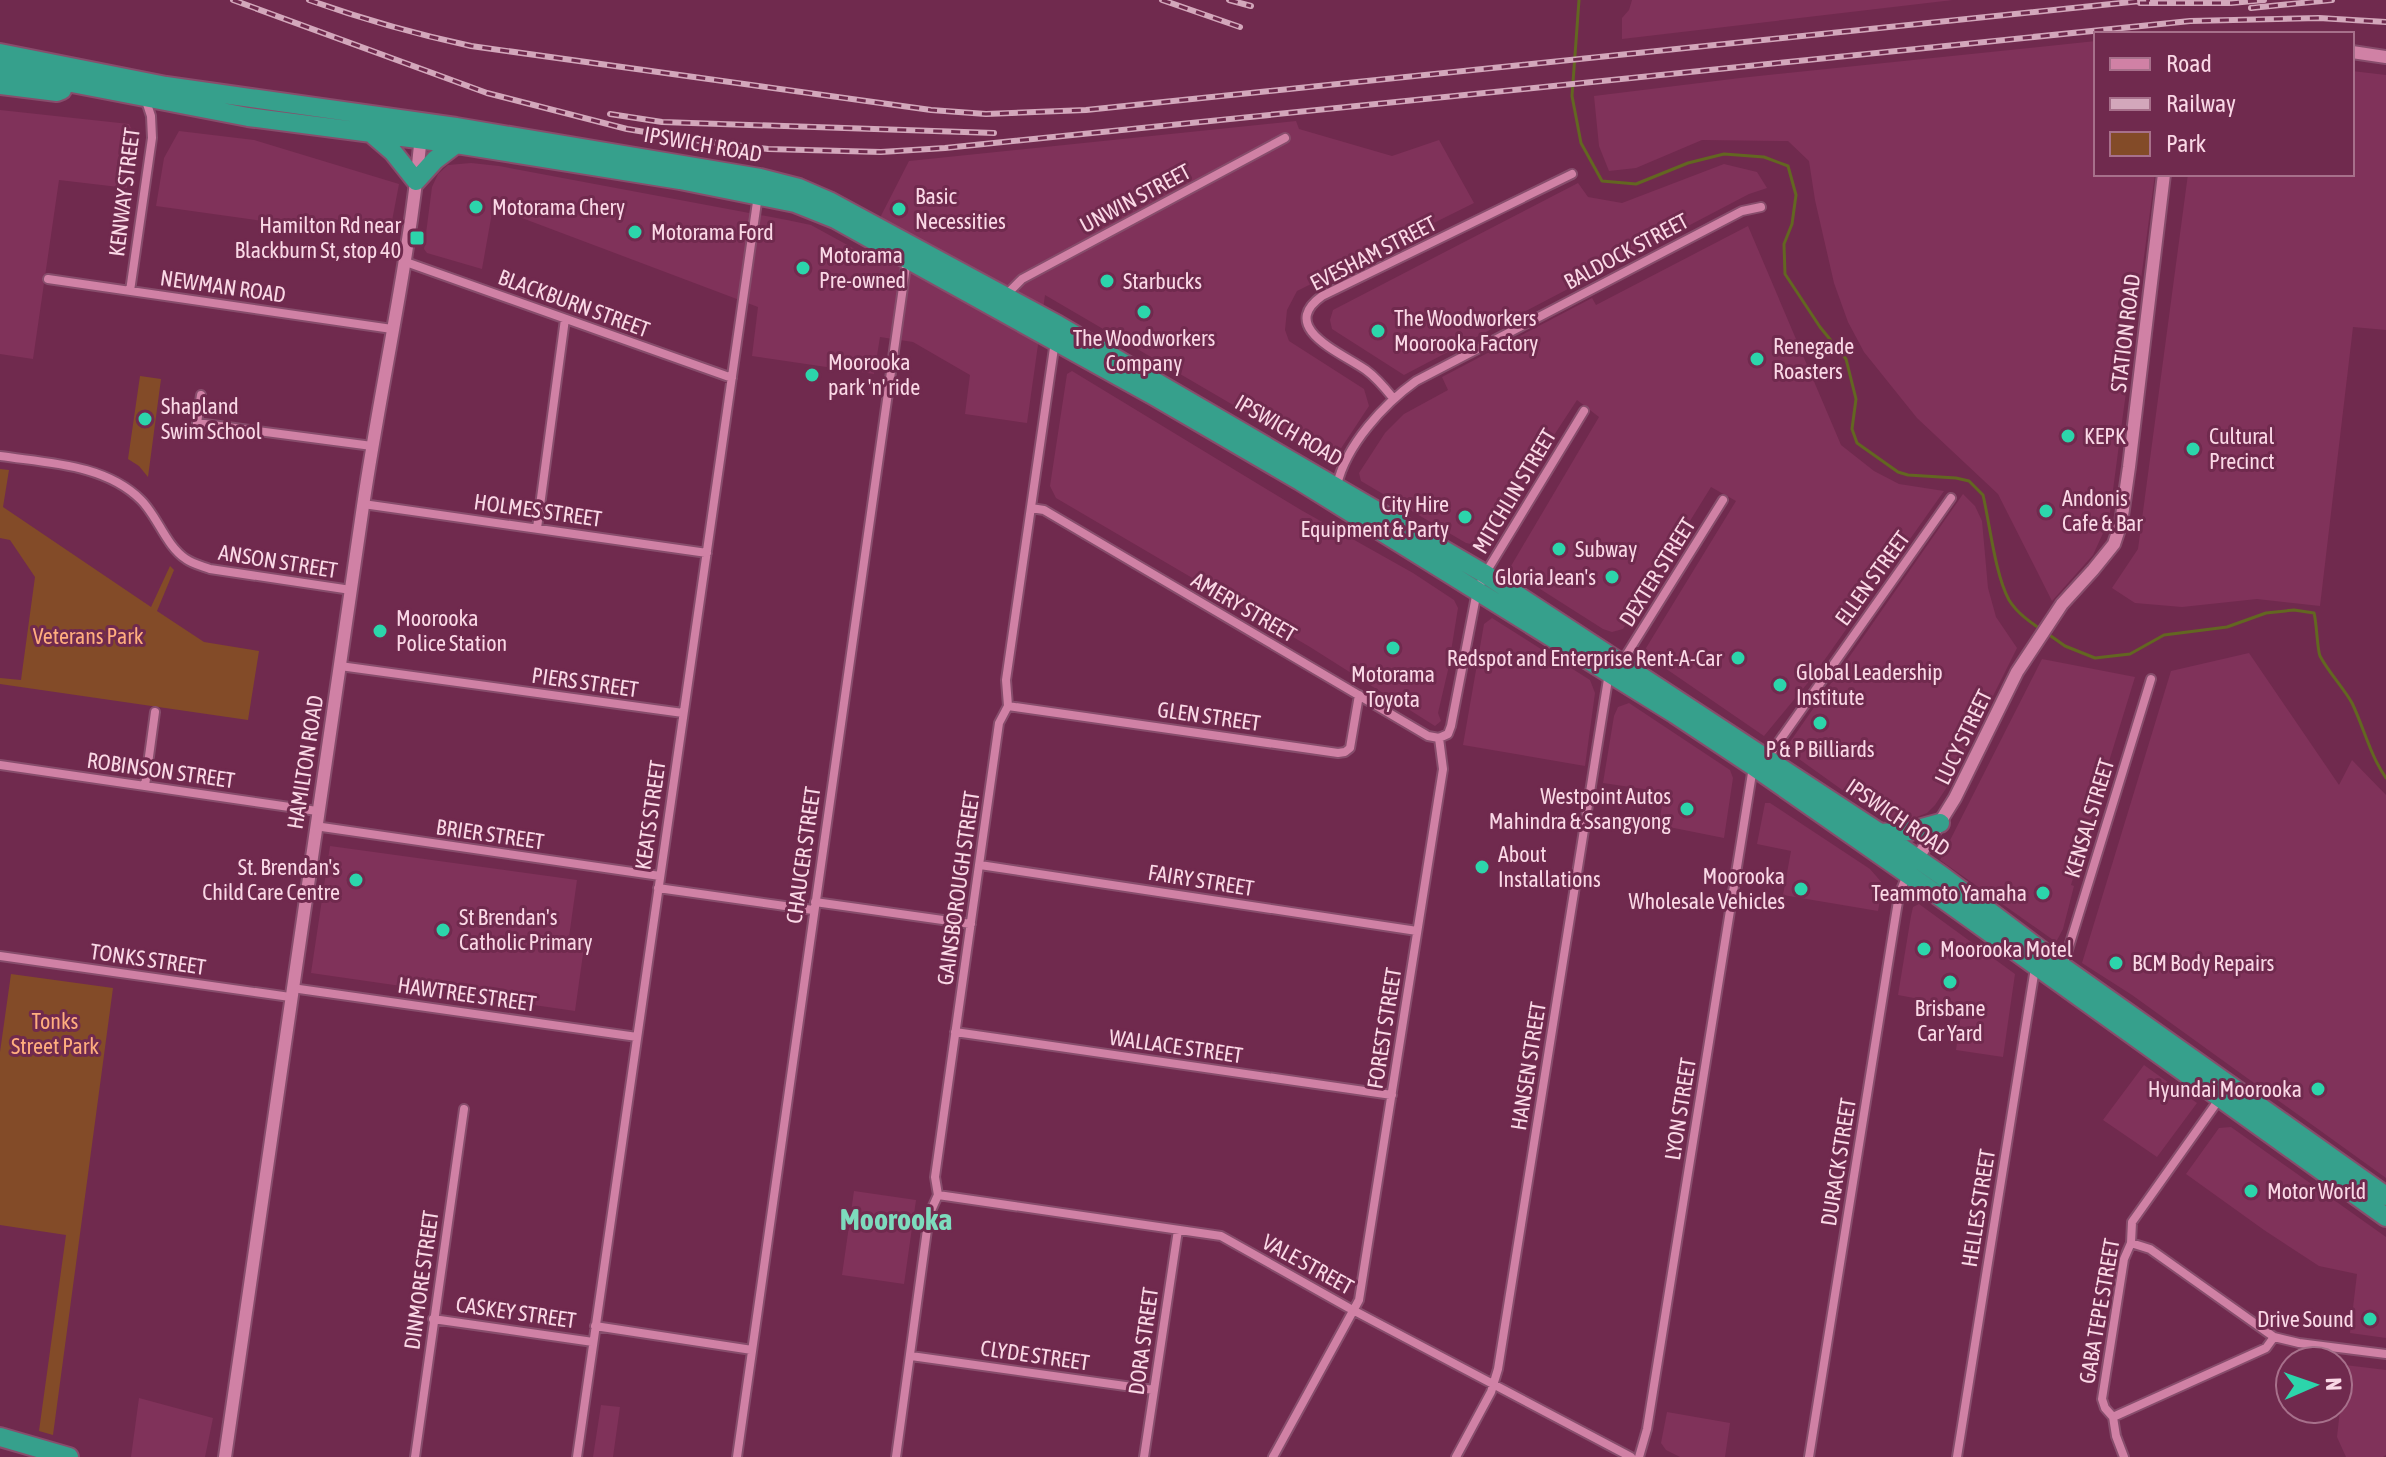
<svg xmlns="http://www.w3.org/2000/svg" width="2386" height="1457" font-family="'Asap Condensed',sans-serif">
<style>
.built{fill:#80325a}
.green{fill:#834b28}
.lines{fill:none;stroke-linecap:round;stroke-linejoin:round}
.stream{stroke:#636621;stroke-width:3}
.minor-casing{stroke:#874d6c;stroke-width:12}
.tertiary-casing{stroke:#874d6c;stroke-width:16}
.trunk-casing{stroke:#874d6c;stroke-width:22}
.minor{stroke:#d081a5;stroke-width:8}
.tertiary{stroke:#d081a5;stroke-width:12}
.trunk{stroke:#36a08c;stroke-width:18}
.rail-casing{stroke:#d3a7bb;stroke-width:6}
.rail{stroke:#702a4e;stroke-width:3;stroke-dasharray:9;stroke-linecap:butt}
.poi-dot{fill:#2cd5ab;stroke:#702a4e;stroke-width:3}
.labels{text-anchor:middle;stroke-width:6;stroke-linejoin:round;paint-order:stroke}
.street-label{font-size:22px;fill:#fad8e6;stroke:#702a4e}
.poi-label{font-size:22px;fill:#fad8e6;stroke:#702a4e;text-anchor:start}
.park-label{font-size:22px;fill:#ffae7e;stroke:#702a4e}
.district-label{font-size:30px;font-weight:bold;fill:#7ddbbd;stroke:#702a4e}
</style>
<rect width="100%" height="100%" fill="#702a4e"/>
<!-- built -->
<path class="built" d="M1632,0H1953L1622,39V18L1629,10Z
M2096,41V174H2155L2109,520L2093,555L2052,601L1998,494L1917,418L1864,352L1848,322L1834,283L1815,200L1809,161L1788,141L1702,140L1636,168L1609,171L1599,146L1594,96L1740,78Z
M2352,71L2386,75V330L2353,327L2320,606L2257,599L2182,607L2135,603L2112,588L2138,549L2188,174H2352Z
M0,110L129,124L134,134L127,188L59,180L33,359L0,354Z
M1296,121L1299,129L1392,156L1439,140L1474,203L1297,291L1287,310L1285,330L1289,341L1364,389L1369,406L1334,459L1327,460L1045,295L1027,423L965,414L970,375L913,342L880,337L874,374L752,356L758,307L493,207L482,269L427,253L424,249L432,187L438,174L448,165L471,163L499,166L787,220L811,225L862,253L909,161Z
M179,131L254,140L399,184L391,226L324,218L320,229L156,206L164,158Z
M1724,164L1757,172L1767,188L1749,194L1404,375L1332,329L1330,320L1333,310L1578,183L1588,197L1622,203Z
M1748,226L1841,445L1874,471L1899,484L1944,491L1811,679L1764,736L1643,653L1736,501L1711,487L1623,629L1612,632L1603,629L1512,571L1511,566L1599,417L1577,400L1484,542L1476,545L1466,543L1361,481L1359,473L1385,433L1404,414L1448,390L1442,377L1592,298L1596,305Z
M1072,371L1301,510L1413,573L1454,600L1458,608L1448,670L1438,713L1441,721L1435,726L1310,647L1056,498L1050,486L1067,374Z
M1963,494L1975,506L1982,521L1988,588L1996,617L2017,648L1949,784L1935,805L1927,813L1906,821H1890L1880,817L1785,749Z
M1492,618L1590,680L1595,693L1585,766L1463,745L1484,624Z
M2249,653L2339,785L2352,760L2386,795V1178L2132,995L2082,963L2171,671Z
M2042,659L2135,677L2071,885L2074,886L2063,929L2056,942L1940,860Z
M1629,703L1730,770L1733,778L1724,838L1659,825L1664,792L1603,783L1614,716L1618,707Z
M1765,803H1770L1870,869L1883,884L1878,911L1783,895L1791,851L1757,844Z
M330,846L577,880L568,944L584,947L575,1011L311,973Z
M1919,904L2015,974L2003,1057L1956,1050L1962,1007L1898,995L1911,916L1913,907Z
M2144,1065L2197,1103L2157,1157L2103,1120Z
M2231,1127L2386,1237V1338L2350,1333L2357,1274L2319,1266L2264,1230L2186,1174L2219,1128Z
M854,1191L916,1200L904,1284L842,1275Z
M2345,1365L2386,1370V1455L2383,1457H2346L2337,1437Z
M139,1398L213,1418L205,1457H131Z
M601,1405L620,1407L613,1457H593Z
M1667,1412L1730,1423L1725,1457H1680L1666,1450L1661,1443Z"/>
<!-- green -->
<path class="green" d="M140,376L161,379L148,477L139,466L128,459Z
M0,469L9,470L3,507L151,607L170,566L174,570L157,611L204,642L259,651L248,720L0,684V678L21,680L35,577L10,540L0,538Z
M11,974L113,988L53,1435L39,1431L66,1235L0,1225V1052Z"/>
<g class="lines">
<!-- stream -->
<path class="stream" d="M1579,0L1572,96L1581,143L1602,181L1636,184L1688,163L1724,154L1764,157L1788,166L1796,195L1792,224L1784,244L1785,274L1820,327L1846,359L1856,399L1852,429L1857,443L1898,472L1908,475L1956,478L1969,481L1983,495C1990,525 1995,574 2009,600C2017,613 2030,622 2042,630
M2048,634L2065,646L2095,658L2130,654L2164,635L2227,627L2266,613L2294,610L2314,613C2317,624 2317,649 2320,656C2329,673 2343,687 2352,703C2364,728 2370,755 2386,778"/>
<defs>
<path id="minor" d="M403,261L732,378
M48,279L392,329
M130,291L152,138L151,116L145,98
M1006,295L1022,279L1285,138
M201,395L197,423L372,446
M1393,398C1385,388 1377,378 1366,370C1342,353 1277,328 1322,296L1572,174
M0,456C47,463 105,464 141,500C158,517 166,546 186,559C193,564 202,566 210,569L351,590
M1337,485C1346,445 1384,404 1416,381L1742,211L1761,207
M363,504L707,553
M1031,508L1044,510L1428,736L1439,738
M537,528L565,319
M1622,662L1723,500
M340,666L683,713
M1008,706L1338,753L1345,752L1350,748L1359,695
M1439,738L1448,734L1451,726L1477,591L1485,574L1584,411
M1768,757L1951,498
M0,765L317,811
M145,786L155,712
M315,826L660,876
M980,865L1417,931
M658,888L813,910
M815,902L971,924
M0,956L290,997
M2063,966L2151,679
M292,988L637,1037
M955,1032L1392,1095
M938,1195L1221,1236L1349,1308L1631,1457
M2131,1243L2150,1249L2274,1337L2299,1343L2386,1354
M433,1319L593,1342
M595,1326L752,1350
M911,1356L1154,1390
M2113,1417L2266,1348L2274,1337
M415,1457L464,1109
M577,1457L758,195
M737,1457L907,259
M896,1457L929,1215L938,1195L935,1177L999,723L1008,706L1006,680L1055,341
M1144,1457L1178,1230
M1273,1457L1359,1300L1443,769L1439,738
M1456,1457L1491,1392L1498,1369L1609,673
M1639,1457L1647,1429L1753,767
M1809,1457L1899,895L1907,875
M1957,1457L2035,968
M2124,1457L2116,1436L2113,1417L2105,1408L2102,1399L2124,1259L2131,1243L2132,1222L2220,1098"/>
<path id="tertiary" d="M2352,52L2386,57
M1914,864L1955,798L2017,672L2062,604L2093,570L2114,544L2121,523L2129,467L2164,174
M225,1457C269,1140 316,823 363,506C381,383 410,259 421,135"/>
<path id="trunk" d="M0,53L166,86L456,127L760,178L799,188L829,201L1058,325L1485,574L1880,833L1941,875L2063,967L2386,1196
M0,69L248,117L456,144L680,180L795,203L835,219L1154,396L1300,481L1675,714L1753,766L1929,889L2386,1217
M0,85L57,92L62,90
M372,134L393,152L416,181L435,160L456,144
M1880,833L1911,831L1940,823
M0,1437L69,1457"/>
</defs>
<!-- minor casing -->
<use href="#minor" class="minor-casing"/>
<!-- tertiary casing -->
<use href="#tertiary" class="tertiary-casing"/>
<!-- trunk casing -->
<use href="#trunk" class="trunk-casing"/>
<!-- minor -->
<use href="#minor" class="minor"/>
<!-- tertiary -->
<use href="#tertiary" class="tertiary"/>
<!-- trunk -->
<use href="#trunk" class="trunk"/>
<defs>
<path id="rail" d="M233,0L487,93L627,129L693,140L768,149L881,152L945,148L2190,21L2319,18L2386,22
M309,0C362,19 415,34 471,46L931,110L986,114L1086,110L2150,0
M1162,0L1240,27
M1229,0L1251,6
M2140,3H2231L2264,0
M2251,8L2332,0
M610,114L662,122L994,133"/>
</defs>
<!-- rail casing -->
<use href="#rail" class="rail-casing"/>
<!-- rail -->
<use href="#rail" class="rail"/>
</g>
<!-- markers -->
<g class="poi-dot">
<circle cx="476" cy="207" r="8"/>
<circle cx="899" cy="209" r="8"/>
<circle cx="635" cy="232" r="8"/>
<rect x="409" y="230" width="16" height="16" rx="4"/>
<circle cx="803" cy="268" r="8"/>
<circle cx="1107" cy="281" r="8"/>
<circle cx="1144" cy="312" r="8"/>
<circle cx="1378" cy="331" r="8"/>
<circle cx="1757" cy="359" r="8"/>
<circle cx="812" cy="375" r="8"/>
<circle cx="145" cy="419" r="8"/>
<circle cx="2068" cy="436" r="8"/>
<circle cx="2193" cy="449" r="8"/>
<circle cx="2046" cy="511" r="8"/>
<circle cx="1465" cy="517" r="8"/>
<circle cx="1559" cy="549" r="8"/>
<circle cx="1612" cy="577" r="8"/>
<circle cx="380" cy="631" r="8"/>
<circle cx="1393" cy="648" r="8"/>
<circle cx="1738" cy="658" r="8"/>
<circle cx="1780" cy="685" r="8"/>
<circle cx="1820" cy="723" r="8"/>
<circle cx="1687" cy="809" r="8"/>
<circle cx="1482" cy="867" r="8"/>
<circle cx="356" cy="880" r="8"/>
<circle cx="1801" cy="889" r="8"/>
<circle cx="2043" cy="893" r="8"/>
<circle cx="443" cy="930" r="8"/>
<circle cx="1924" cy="949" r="8"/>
<circle cx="2116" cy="963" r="8"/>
<circle cx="1950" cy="982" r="8"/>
<circle cx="2318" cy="1089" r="8"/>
<circle cx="2251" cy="1191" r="8"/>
<circle cx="2370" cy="1319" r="8"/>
</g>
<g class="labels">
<!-- street labels -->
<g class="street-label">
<text transform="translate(703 144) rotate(10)" y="8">IPSWICH ROAD</text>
<text transform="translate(124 192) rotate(-83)" y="8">KENWAY STREET</text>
<text transform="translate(1135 198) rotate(-28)" y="8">UNWIN STREET</text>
<text transform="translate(1626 251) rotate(-28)" y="8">BALDOCK STREET</text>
<text transform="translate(1373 253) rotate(-27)" y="8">EVESHAM STREET</text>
<text transform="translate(223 286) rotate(8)" y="8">NEWMAN ROAD</text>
<text transform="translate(574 303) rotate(20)" y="8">BLACKBURN STREET</text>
<text transform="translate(2125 333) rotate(-83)" y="8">STATION ROAD</text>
<text transform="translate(1289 430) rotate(30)" y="8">IPSWICH ROAD</text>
<text transform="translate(1514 491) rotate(-59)" y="8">MITCHLIN STREET</text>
<text transform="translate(538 510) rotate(8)" y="8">HOLMES STREET</text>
<text transform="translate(278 561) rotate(9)" y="8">ANSON STREET</text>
<text transform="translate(1657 572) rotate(-58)" y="8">DEXTER STREET</text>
<text transform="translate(1872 578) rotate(-54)" y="8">ELLEN STREET</text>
<text transform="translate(1244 607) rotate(30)" y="8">AMERY STREET</text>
<text transform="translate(585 682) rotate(8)" y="8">PIERS STREET</text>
<text transform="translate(1209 716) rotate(8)" y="8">GLEN STREET</text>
<text transform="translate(1963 737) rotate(-64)" y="8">LUCY STREET</text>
<text transform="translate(305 762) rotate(-81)" y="8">HAMILTON ROAD</text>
<text transform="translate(161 770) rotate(8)" y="8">ROBINSON STREET</text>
<text transform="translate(650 815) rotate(-82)" y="8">KEATS STREET</text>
<text transform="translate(1898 817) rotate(34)" y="8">IPSWICH ROAD</text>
<text transform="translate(2089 818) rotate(-73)" y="8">KENSAL STREET</text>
<text transform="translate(490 834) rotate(8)" y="8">BRIER STREET</text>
<text transform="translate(803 855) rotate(-82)" y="8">CHAUCER STREET</text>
<text transform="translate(1201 880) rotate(9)" y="8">FAIRY STREET</text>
<text transform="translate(958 888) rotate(-82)" y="8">GAINSBOROUGH STREET</text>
<text transform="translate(148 959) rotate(8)" y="8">TONKS STREET</text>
<text transform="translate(467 994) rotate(8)" y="8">HAWTREE STREET</text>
<text transform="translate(1384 1028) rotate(-81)" y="8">FOREST STREET</text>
<text transform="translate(1176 1046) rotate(8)" y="8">WALLACE STREET</text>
<text transform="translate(1528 1066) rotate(-81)" y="8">HANSEN STREET</text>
<text transform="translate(1680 1109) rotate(-81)" y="8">LYON STREET</text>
<text transform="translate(1838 1162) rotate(-81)" y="8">DURACK STREET</text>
<text transform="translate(1978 1208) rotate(-81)" y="8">HELLES STREET</text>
<text transform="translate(1308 1264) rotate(29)" y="8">VALE STREET</text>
<text transform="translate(421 1280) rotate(-82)" y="8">DINMORE STREET</text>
<text transform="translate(2099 1311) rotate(-80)" y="8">GABA TEPE STREET</text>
<text transform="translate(516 1312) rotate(8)" y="8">CASKEY STREET</text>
<text transform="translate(1143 1341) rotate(-82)" y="8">DORA STREET</text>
<text transform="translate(1035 1355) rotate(8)" y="8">CLYDE STREET</text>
</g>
<!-- poi labels -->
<g class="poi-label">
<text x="915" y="204">Basic<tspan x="915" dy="25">Necessities</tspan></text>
<text x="492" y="215">Motorama Chery</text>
<text x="401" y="233" text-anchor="end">Hamilton Rd near<tspan x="401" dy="25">Blackburn St, stop 40</tspan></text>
<text x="651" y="240">Motorama Ford</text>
<text x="819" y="263">Motorama<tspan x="819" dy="25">Pre-owned</tspan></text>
<text x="1123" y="289">Starbucks</text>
<text x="1394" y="326">The Woodworkers<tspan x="1394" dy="25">Moorooka Factory</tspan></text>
<text x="1144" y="346" text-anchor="middle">The Woodworkers<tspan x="1144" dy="25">Company</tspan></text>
<text x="1773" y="354">Renegade<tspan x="1773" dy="25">Roasters</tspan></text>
<text x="828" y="370">Moorooka<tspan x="828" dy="25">park 'n' ride</tspan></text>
<text x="161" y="414">Shapland<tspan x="161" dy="25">Swim School</tspan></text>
<text x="2084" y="444">KEPK</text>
<text x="2209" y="444">Cultural<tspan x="2209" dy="25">Precinct</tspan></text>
<text x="2062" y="506">Andonis<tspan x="2062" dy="25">Cafe &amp; Bar</tspan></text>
<text x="1449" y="512" text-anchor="end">City Hire<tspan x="1449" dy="25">Equipment &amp; Party</tspan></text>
<text x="1575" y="557">Subway</text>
<text x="1596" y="585" text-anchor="end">Gloria Jean's</text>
<text x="396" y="626">Moorooka<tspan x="396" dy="25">Police Station</tspan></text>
<text x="1722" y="666" text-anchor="end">Redspot and Enterprise Rent-A-Car</text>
<text x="1796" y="680">Global Leadership<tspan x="1796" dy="25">Institute</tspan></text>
<text x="1393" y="682" text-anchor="middle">Motorama<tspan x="1393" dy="25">Toyota</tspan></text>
<text x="1820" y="757" text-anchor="middle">P &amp; P Billiards</text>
<text x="1671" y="804" text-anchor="end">Westpoint Autos<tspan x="1671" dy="25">Mahindra &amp; Ssangyong</tspan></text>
<text x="1498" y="862">About<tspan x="1498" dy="25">Installations</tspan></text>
<text x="340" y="875" text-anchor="end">St. Brendan's<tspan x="340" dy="25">Child Care Centre</tspan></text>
<text x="1785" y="884" text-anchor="end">Moorooka<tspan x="1785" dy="25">Wholesale Vehicles</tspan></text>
<text x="2027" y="901" text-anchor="end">Teammoto Yamaha</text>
<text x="459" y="925">St Brendan's<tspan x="459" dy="25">Catholic Primary</tspan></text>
<text x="1940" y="957">Moorooka Motel</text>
<text x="2132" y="971">BCM Body Repairs</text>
<text x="1950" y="1016" text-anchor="middle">Brisbane<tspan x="1950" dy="25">Car Yard</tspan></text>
<text x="2302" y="1097" text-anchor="end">Hyundai Moorooka</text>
<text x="2267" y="1199">Motor World</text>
<text x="2354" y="1327" text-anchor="end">Drive Sound</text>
</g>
<!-- park labels -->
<g class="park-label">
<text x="88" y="644">Veterans Park</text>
<text x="55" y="1029">Tonks<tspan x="55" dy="25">Street Park</tspan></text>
</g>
<!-- district labels -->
<g class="district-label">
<text x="896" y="1230">Moorooka</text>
</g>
</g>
<!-- legend -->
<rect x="2094" y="32" width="260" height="144" fill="#702a4e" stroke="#a7708b" stroke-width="2"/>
<rect x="2110" y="58" width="40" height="12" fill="#d081a5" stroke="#a7708b" stroke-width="2"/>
<text x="2166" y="72" font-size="24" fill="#fad8e6">Road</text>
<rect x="2110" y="98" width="40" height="12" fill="#d3a7bb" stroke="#a7708b" stroke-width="2"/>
<text x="2166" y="112" font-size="24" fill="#fad8e6">Railway</text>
<rect x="2110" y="132" width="40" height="24" fill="#834b28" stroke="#a7708b" stroke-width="2"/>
<text x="2166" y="152" font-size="24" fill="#fad8e6">Park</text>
<!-- north arrow -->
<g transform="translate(2314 1385) rotate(88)"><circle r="38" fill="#702a4e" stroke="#a7708b" stroke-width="2"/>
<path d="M0-6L14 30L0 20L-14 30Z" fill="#2cd5ab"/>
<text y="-12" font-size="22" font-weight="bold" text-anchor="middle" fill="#fad8e6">N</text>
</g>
</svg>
